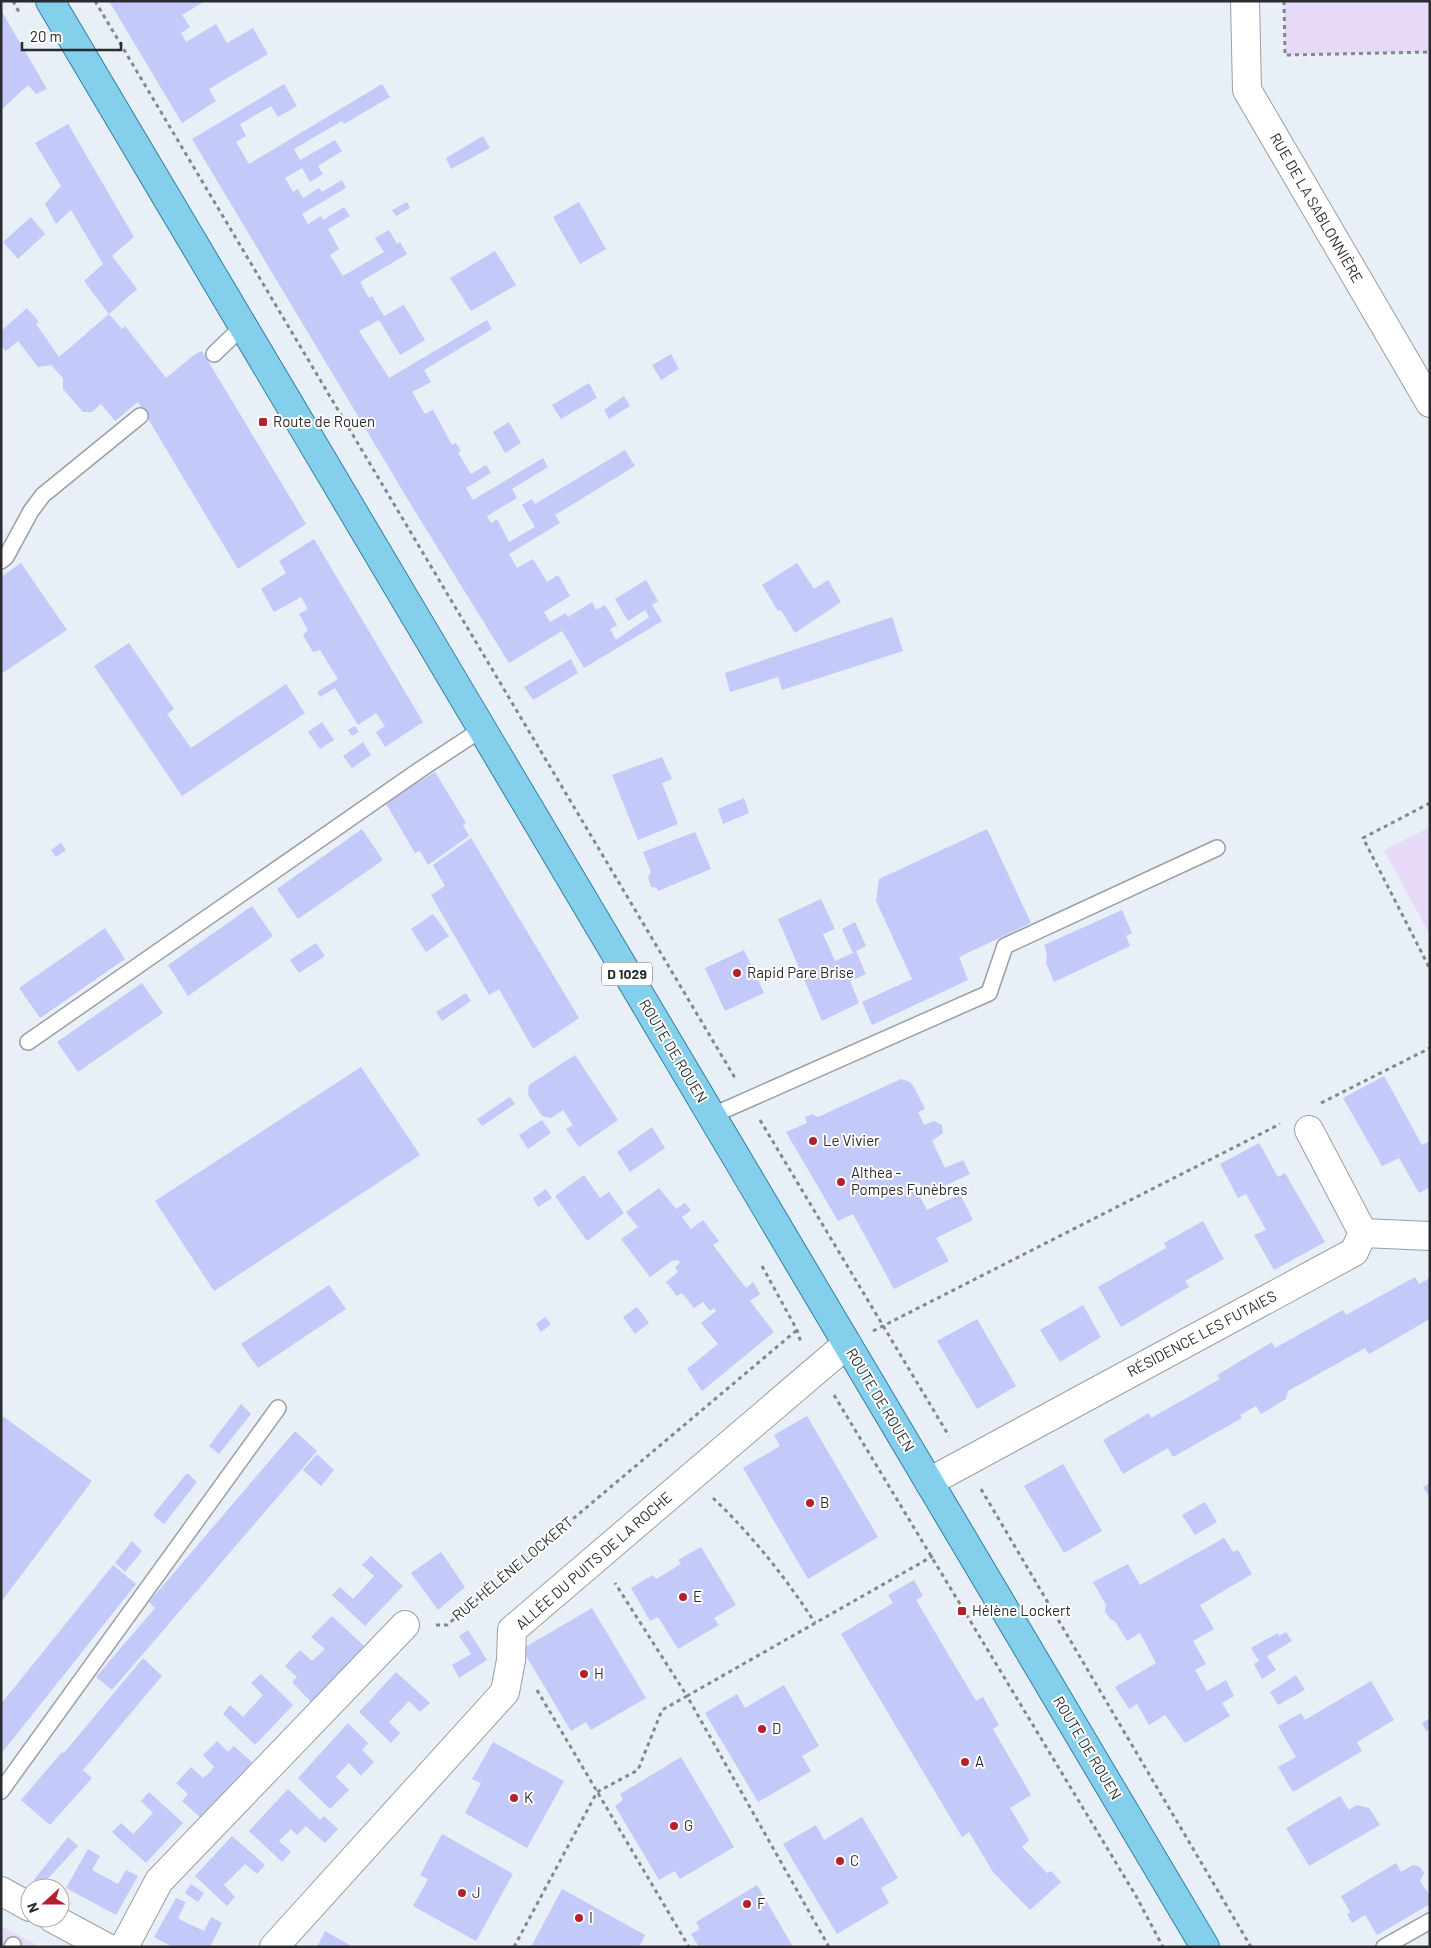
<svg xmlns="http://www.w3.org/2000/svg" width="1431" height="1948" font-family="Barlow,sans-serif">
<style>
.green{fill:#e7d9f8}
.building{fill:#c3c9f8}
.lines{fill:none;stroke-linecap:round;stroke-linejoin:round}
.service-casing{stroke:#999fa5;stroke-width:18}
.minor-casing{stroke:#999fa5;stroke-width:30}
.primary-casing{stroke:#2f82a1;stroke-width:30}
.path{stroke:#84888d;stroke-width:3;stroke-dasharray:4 4;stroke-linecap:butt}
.service{stroke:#fff;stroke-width:15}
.minor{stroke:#fff;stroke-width:28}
.primary{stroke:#84d0ec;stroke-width:28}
.poi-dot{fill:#b2212c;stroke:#fff;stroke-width:2}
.labels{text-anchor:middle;stroke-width:4;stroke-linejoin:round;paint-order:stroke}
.shield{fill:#fff;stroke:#696b6d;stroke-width:1}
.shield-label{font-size:14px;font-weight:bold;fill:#292b2e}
.street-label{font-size:15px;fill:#292b2e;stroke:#fff}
.poi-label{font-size:15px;fill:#292b2e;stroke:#fff;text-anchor:start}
</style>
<rect width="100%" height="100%" fill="#e9eff7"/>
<!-- green -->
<path class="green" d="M1284,1H1430V52L1285,55Z
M1430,827V935L1384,850Z
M1,1926L40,1947H1Z"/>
<!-- building -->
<path class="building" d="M109,1H205L182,15L190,27L181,33L186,42L216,24L227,43L253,28L268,54L209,89L216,101L182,123Z
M1,10L47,89L36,94L28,85L1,110Z
M284,84L297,106L278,117L271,106L240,124L246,136L236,142L249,164L382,84L390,97L344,124L342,121L294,149L300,160L335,140L342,151L318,166L323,174L310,182L302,168L285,178L293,192L298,189L303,198L319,188L322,192L342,180L346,188L302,214L308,224L321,216L323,220L344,207L350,216L328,229L339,249L330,255L343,276L384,252L375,238L389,230L397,244L400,242L407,254L360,282L369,298L372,296L384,316L404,305L425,340L400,355L379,320L359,331L389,378L487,320L492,329L424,370L431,382L412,392L425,414L433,410L452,445L456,443L461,451L458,453L471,474L486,465L491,473L466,488L473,500L543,458L548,467L512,489L517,498L487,516L491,523L497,519L509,542L535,527L522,505L532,499L535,504L625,450L635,466L555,515L560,523L509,554L517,568L533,559L547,582L558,575L570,596L544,612L550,622L566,613L568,617L592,602L596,610L605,605L617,625L610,629L616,640L649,617L645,610L628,621L615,599L646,580L658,601L652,605L662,621L584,668L562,631L509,663L413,508L192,139Z
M68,124L134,237L112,256L137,289L109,314L84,281L103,264L71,210L56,224L45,204L61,186L35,143Z
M483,136L490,148L451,169L446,158Z
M407,202L410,208L396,216L392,210Z
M579,202L606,249L580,264L553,217Z
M31,217L45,234L18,259L3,242Z
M495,251L516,285L471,311L450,278Z
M27,308L39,322L36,324L59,357L109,314L122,329L125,326L166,378L194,355L202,351L306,524L238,569L138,402L115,421L101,404L92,412H83L63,389V378L51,365L38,367L18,341L6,351L1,346V331Z
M671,354L679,369L661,380L652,365Z
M589,383L597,398L561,419L552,405Z
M624,396L630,406L609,419L604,410Z
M509,422L521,443L505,453L493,432Z
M314,539L423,722L385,747L376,732L385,726L376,713L358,725L335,688L320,697L317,692L338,679L320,650L313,652L303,635L308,630L299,614L308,609L301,597L274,612L261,589L286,573L279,561Z
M21,563L67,630L1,674V577Z
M797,563L814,589L828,580L841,602L795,633L781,610L778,611L762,585Z
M892,617L903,651L782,690L778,677L730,692L725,673Z
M129,643L174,709L167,714L191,748L286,684L305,713L182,796L94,666Z
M571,659L578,673L533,700L524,687Z
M322,722L334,740L320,749L308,732Z
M355,726L359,732L352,736L348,730Z
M363,742L371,755L352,768L343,756Z
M662,757L672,779L662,783L678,824L638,840L612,775Z
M435,772L466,823L463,825L469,836L428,865L420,851L415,853L385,802Z
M744,798L749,813L723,824L718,809Z
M362,829L383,860L298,919L277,889Z
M987,829L1031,923L959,957L968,980L872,1025L862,1002L912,979L876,901L879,879Z
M695,832L711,869L658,891L657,888L651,887L648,877L651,872L643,852Z
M471,838L579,1018L533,1049L499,989L489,995L431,895L445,886L433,865Z
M61,843L66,850L56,857L51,850Z
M821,899L835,929L823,934L835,961L853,953L842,929L855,922L866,946L856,951L866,974L850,981L859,1003L822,1021L778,919Z
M252,906L273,936L188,996L168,965Z
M1122,910L1132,933L1126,936L1130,946L1054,982L1046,963L1047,954L1044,945Z
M433,914L449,936L426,952L411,929Z
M105,928L125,959L40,1018L19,988Z
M316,943L325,956L299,973L290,960Z
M744,950L764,993L725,1011L705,968Z
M142,983L163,1013L78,1072L57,1042Z
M466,993L471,1001L442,1021L436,1012Z
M575,1055L618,1120L579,1147L566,1129L573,1125L563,1110L551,1118L542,1116L528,1095L529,1085Z
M361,1067L420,1155L214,1291L155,1201Z
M1384,1076L1422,1145L1430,1141V1187L1419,1193L1399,1158L1382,1166L1343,1098Z
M901,1079L910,1082L914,1087L925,1109L918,1112L924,1125L934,1121L942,1125L943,1133L932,1141L945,1168L963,1160L970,1174L925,1195L919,1182L913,1184L927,1210L960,1194L973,1220L936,1238L949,1261L894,1289L853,1214L838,1221L786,1132L807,1123L805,1117L812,1114L818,1117Z
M510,1097L515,1104L482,1126L477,1119Z
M542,1120L551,1133L528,1149L519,1135Z
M652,1127L665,1148L630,1172L617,1152Z
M1259,1143L1278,1177L1285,1173L1325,1242L1274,1270L1254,1235L1266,1230L1246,1194L1238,1198L1220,1164Z
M584,1175L600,1198L609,1192L624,1213L587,1241L555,1196Z
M659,1188L676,1209L685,1203L691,1210L682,1217L691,1229L703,1220L719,1241L713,1245L746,1288L753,1282L760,1294L750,1301L774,1332L702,1391L687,1369L718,1344L701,1323L716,1311L714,1308L710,1311L703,1302L694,1308L682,1293L677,1296L666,1282L678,1272L675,1267L680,1263L678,1260L672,1261L650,1277L621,1239L638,1227L626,1212Z
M546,1189L552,1198L538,1207L533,1198Z
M1203,1221L1224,1259L1185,1281L1189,1287L1121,1327L1098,1287L1166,1248L1164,1243Z
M1415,1277L1419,1284L1430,1278V1319L1369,1354L1365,1348L1288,1391L1286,1399L1261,1414L1256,1406L1240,1415L1242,1418L1173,1457L1168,1448L1123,1474L1103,1440L1149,1413L1151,1418L1220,1379L1217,1375L1272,1342L1275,1348L1343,1310L1346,1315Z
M329,1285L346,1309L258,1368L241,1344Z
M1083,1305L1101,1337L1060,1362L1040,1330Z
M637,1307L649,1323L635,1334L623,1317Z
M545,1317L551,1324L541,1332L536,1324Z
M977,1319L1016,1386L977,1409L937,1341Z
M241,1404L251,1414L219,1454L209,1446Z
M1,1415L92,1481L1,1602Z
M807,1416L878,1537L808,1579L743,1468L780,1446L774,1435Z
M295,1431L317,1451L112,1690L96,1677L155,1608L149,1602Z
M317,1454L334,1470L321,1486L303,1470Z
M1063,1464L1102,1531L1064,1553L1024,1486Z
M187,1473L197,1482L164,1524L153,1515Z
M1430,1483V1497L1423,1487Z
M1205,1502L1217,1522L1195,1535L1182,1515Z
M1224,1538L1233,1552L1238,1550L1252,1574L1200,1605L1214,1629L1193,1641L1206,1664L1195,1670L1207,1691L1226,1680L1234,1696L1222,1703L1230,1716L1185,1743L1165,1715L1149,1725L1137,1704L1129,1709L1115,1687L1156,1663L1140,1633L1127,1641L1115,1621L1110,1619L1105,1611L1106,1605L1093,1582L1128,1564L1140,1585Z
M132,1541L142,1551L125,1572L115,1563Z
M701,1547L736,1605L714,1618L719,1625L678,1649L658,1617L650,1621L631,1588L653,1575L656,1579L681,1564L678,1560Z
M441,1552L465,1587L438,1610L411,1573Z
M371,1556L403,1586L365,1626L332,1595L340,1587L353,1599L374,1576L362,1565Z
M113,1565L136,1584L1,1754V1704Z
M914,1580L923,1596L916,1600L976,1701L983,1697L999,1725L993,1729L1031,1795L1010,1808L1029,1840L1022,1847L1047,1873L1051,1871L1061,1882L1030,1910L993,1872L969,1832L962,1837L841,1634L893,1603L888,1595Z
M592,1608L646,1698L591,1730L586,1722L571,1731L522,1649Z
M332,1616L365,1647L312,1703L292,1682L297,1677L285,1666L300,1650L312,1661L325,1649L311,1637Z
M468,1630L487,1660L459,1678L452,1665L471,1654L459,1636Z
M1286,1632L1292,1641L1267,1656L1276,1670L1262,1679L1254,1664L1259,1661L1251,1648L1278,1633L1279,1636Z
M143,1658L162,1676L83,1770L92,1778L50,1825L21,1800L62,1752L64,1753Z
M396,1672L430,1703L420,1712L409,1701L389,1722L400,1733L391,1743L359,1712Z
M261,1674L293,1705L255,1745L223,1714L230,1705L243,1717L263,1695L251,1683Z
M1296,1675L1305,1690L1278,1705L1270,1692Z
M1371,1681L1394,1720L1357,1742L1362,1751L1293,1792L1278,1767L1296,1757L1278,1726L1301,1713L1305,1720Z
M784,1685L819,1746L802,1756L811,1771L758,1802L705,1713L737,1694L745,1708Z
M1430,1718V1729L1426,1731L1422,1723Z
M348,1723L368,1743L362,1750L374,1762L361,1776L349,1763L342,1770L336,1777L349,1790L330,1809L298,1778Z
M217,1741L228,1752L234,1746L255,1765L203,1820L182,1801L188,1794L176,1783L191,1767L203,1778L210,1772L214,1767L203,1755Z
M493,1742L564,1781L527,1848L465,1813L481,1783L472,1779Z
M681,1757L734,1847L680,1879L675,1871L659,1880L615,1806L623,1800L620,1794Z
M288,1789L320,1820L324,1816L338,1829L325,1843L306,1826L297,1835L291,1829L279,1841L291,1852L282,1862L249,1831Z
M149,1792L183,1823L146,1863L112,1832L121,1823L133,1834L137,1830L153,1813L141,1801Z
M1340,1796L1349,1810L1357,1805L1369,1808L1380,1825L1309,1866L1286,1828Z
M862,1817L898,1878L881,1888L889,1903L837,1934L783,1844L816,1825L824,1840Z
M442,1834L513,1874L476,1941L413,1906L428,1879L420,1875Z
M232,1836L265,1865L257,1874L245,1864L224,1885L235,1897L227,1906L195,1876Z
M68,1837L78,1846L42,1885L33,1881Z
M88,1849L100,1856L92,1870L118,1884L126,1870L138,1876L116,1915L66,1888Z
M1396,1863L1401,1872L1413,1865L1420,1867L1424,1873L1420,1881L1430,1896V1904L1377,1935L1365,1915L1352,1923L1347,1914L1350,1912L1341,1896Z
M191,1884L204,1893L198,1902L185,1893Z
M757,1885L793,1947H699L691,1934L700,1929L696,1922Z
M562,1889L645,1935L639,1947H531Z
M176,1898L186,1902L178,1918L183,1921L204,1931L211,1917L222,1923L210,1947H173L154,1937Z
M325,1931L353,1947H317Z"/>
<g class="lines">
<defs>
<path id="service" d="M214,354L243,326
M1,561L6,557L31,511L43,495L140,416
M28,1042L421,769L482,729
M711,1116L989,993L1005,946L1217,848
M1,1791L278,1408
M12,1947L13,1945
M1384,1947L1430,1921"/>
<path id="minor" d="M1245,1L1247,90L1430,403
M1363,1233L1430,1236
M929,1482L1354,1252L1363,1233L1309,1130
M1,1891L30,1907
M52,1918L106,1947
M124,1947L159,1881L405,1625
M274,1947L505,1692L511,1660L512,1630L847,1344"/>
<path id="primary" d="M50,1L1205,1947"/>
</defs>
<!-- service casing -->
<use href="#service" class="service-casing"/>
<!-- minor casing -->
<use href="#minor" class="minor-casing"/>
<!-- primary casing -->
<use href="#primary" class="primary-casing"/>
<!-- path -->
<path class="path" d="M13,1L20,14
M95,1L735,1078
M1284,1L1285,55L1430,52
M1430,803L1363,838L1430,969
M1321,1103L1430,1048
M760,1120L949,1436
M762,1266L797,1330L801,1343
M873,1331L1280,1124
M834,1395L1136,1896L1163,1947
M981,1489L1251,1947
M713,1498C752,1535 786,1578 815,1623
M436,1625H447L797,1330
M537,1690L689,1947
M514,1947L597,1792L638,1770L662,1710L687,1696L615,1583
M829,1947L687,1696L933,1556"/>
<!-- service -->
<use href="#service" class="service"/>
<!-- minor -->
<use href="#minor" class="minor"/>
<!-- primary -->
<use href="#primary" class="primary"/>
</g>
<!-- markers -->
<g class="poi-dot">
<rect x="258" y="417" width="10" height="10" rx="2.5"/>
<circle cx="737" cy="973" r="5"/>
<circle cx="813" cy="1141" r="5"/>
<circle cx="841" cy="1182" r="5"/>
<circle cx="810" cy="1503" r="5"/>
<circle cx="683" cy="1597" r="5"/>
<rect x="957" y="1606" width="10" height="10" rx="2.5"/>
<circle cx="584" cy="1674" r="5"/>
<circle cx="762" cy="1729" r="5"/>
<circle cx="965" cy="1762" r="5"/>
<circle cx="514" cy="1798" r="5"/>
<circle cx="674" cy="1826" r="5"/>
<circle cx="840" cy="1861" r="5"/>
<circle cx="462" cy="1893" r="5"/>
<circle cx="747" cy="1904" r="5"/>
<circle cx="579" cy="1918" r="5"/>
</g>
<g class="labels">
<!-- shield labels -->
<rect class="shield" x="602" y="962.5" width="50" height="23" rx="4"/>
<g class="shield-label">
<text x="627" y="979">D 1029</text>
</g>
<!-- street labels -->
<g class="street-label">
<text transform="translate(1316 208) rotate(60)" y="5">RUE DE LA SABLONNIÈRE</text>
<text transform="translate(673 1051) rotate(59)" y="5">ROUTE DE ROUEN</text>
<text transform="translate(1202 1334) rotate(-28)" y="5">RÉSIDENCE LES FUTAIES</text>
<text transform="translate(880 1400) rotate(59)" y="5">ROUTE DE ROUEN</text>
<text transform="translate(594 1561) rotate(-41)" y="5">ALLÉE DU PUITS DE LA ROCHE</text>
<text transform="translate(513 1569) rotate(-40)" y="5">RUE HÉLÈNE LOCKERT</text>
<text transform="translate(1087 1748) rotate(59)" y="5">ROUTE DE ROUEN</text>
</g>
<!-- poi labels -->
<g class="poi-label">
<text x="273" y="427">Route de Rouen</text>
<text x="747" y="978">Rapid Pare Brise</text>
<text x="823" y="1146">Le Vivier</text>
<text x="851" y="1178">Althea -<tspan x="851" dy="17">Pompes Funèbres</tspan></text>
<text x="820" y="1508">B</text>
<text x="693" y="1602">E</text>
<text x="972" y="1616">Hélène Lockert</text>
<text x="594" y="1679">H</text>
<text x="772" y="1734">D</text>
<text x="975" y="1767">A</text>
<text x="524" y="1803">K</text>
<text x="684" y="1831">G</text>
<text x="850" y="1866">C</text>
<text x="472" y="1898">J</text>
<text x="757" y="1909">F</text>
<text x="589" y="1923">I</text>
</g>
</g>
<!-- border -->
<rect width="1431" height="1948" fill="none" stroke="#292b2e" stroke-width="5"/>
<!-- north arrow -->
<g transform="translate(45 1903) rotate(249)"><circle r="24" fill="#ffffff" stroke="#a9aaab"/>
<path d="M0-4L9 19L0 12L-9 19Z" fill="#b2212c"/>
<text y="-8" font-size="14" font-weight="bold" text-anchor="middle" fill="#292b2e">N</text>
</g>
<!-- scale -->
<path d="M22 42v8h99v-8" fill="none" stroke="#292b2e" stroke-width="2.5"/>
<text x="30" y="42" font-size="15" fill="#292b2e" stroke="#ffffff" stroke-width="4" paint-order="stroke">20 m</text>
</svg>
